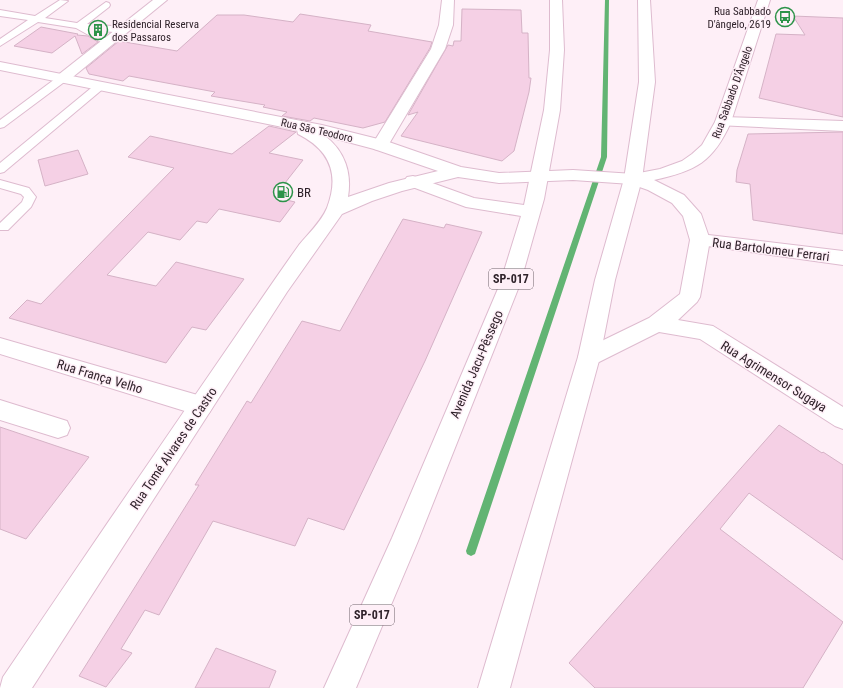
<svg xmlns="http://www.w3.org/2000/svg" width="843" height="688" font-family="'Roboto Condensed',sans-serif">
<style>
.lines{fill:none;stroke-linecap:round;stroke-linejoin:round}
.stream{fill:#62b473;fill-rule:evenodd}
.building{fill:#f5d0e5;stroke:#d5b2c6}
.service-casing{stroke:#debbcf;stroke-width:2}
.minor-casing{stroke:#debbcf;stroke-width:2}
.tertiary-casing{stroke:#debbcf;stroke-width:2}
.secondary-casing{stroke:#debbcf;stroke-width:2}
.trunk-casing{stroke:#debbcf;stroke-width:2}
.service{fill:#fff;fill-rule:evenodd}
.minor{fill:#fff;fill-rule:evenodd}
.tertiary{fill:#fff;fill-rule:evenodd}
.secondary{fill:#fff;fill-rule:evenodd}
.trunk{fill:#fff;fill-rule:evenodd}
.labels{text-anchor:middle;stroke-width:3;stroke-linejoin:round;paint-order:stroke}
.far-poi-label{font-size:11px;fill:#2f222a;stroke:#feeff7;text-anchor:end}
.far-street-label{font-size:11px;fill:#2f222a;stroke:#feeff7}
.shield{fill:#feeff7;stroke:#6d6068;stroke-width:1}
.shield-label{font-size:12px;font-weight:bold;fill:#2f222a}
.poi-label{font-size:13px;fill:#2f222a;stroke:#feeff7;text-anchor:start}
.street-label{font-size:13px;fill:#2f222a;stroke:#feeff7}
</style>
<rect width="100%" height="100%" fill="#feeff7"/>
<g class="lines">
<!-- stream -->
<path class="stream" d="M605,0H609L607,157L476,551L475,554L471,556L467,554L466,551L601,157Z"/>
</g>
<!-- building -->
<path class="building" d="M462,9L521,10L522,33H528L529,78H531L529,92L514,151L502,161L401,136L418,112L408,115L448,45L453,46L454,41H461Z
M300,14L371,25L368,31L432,42L430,48L385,122L363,128L314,118L310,121L282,116L287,112L263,107L265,105L211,96L215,92L129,76L123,81L89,74L86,68L119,41L177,51L217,15H244L293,22Z
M793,16L843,18V117L759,98L776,34L805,35Z
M41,27L78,34L77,35L88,36L98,42L82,54L75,36L52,53L14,46Z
M269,126L296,132L269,153L303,160L274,197L295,202L280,222L219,209L207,223L197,221L180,240L148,232L107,275L156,286L176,262L244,279L206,330L192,327L166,363L9,318L27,300L41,304L174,168L128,157L150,136L232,154Z
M843,132V234L753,220L750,184L736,182L737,170L748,134Z
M78,150L88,174L45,186L38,160Z
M403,219L444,228L446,224L482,232L425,361L344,530L308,518L295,546L213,521L159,615L145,610L121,649L132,653L106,687L79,676L199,485H195L247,401L251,403L302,321L340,331Z
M779,425L822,453L823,452L843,465V560L749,493L720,529L843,622L803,688H595L569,663Z
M0,427L89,457L26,539L0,529Z
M216,648L276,671L269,688H195Z"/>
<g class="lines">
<defs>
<path id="service" d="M60,0L68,1L45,18L77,23L106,2L109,3L110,5L109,7L87,24L124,27L129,30L124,33L92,30L111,41L113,43L111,45L108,46L76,28L38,22L0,46V39L28,20L0,16V10L35,16Z
M63,75L67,76L68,78L67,80L4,127L0,128V120L59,76Z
M100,83L105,86L104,88L4,172L0,173V163L96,84Z
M0,180L29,188L36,197L31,207L8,230H0V223L22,202L24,197L21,194L0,188Z"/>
<path id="minor" d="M442,0H454L453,25L445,49L386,149L380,150L374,149L372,145L431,49L439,25Z
M723,117L843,121V131L717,125L715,122L717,119Z
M700,234L843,251V265L693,244L690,240L693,236Z
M0,338L201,396L209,399L213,406L209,413L201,416L0,354Z
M0,400L67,421L70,428L67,435L58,438L0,420Z"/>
<path id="tertiary" d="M153,0H167L68,81L63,82L58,81L56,78L58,75Z"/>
<path id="secondary" d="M758,0H770L731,122C713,162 696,171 654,180L684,195L701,214L710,240L700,297L697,302L678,320L713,326L843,407V429L835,426L700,339L659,332L597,363L589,366L581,363L578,357L581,351L649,318L680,294L690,240L683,216L672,203L648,190L631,184L573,180L499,183L458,177L402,191L372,201L342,214L287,292L32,688H0L3,677C81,561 161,445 240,330C260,301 279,273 299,245C308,234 321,222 327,208C340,174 330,150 298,134L297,130L0,70V62L322,125L386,141L461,167L499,173L573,170L634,174L660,169L682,161L692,154L702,145L715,122ZM325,136L374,149L438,171L389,183L348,197C352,173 345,151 325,136Z"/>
<path id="trunk" d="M550,0H562L564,50L560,110L544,199L520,284L418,541L356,688H324L392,538L500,284L521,216L466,207L407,185L404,181L407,177L413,176L474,198L524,205L544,110L550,50Z
M638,0H650L655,82L642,179L615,280L600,357L510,688H478L578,357L595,280L624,179L639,82Z"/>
</defs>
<!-- service casing -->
<use href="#service" class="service-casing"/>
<!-- minor casing -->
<use href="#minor" class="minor-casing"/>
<!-- tertiary casing -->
<use href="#tertiary" class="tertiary-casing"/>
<!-- secondary casing -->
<use href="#secondary" class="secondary-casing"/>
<!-- trunk casing -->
<use href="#trunk" class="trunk-casing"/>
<!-- service -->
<use href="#service" class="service"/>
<!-- minor -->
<use href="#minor" class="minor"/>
<!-- tertiary -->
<use href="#tertiary" class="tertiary"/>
<!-- secondary -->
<use href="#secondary" class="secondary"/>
<!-- trunk -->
<use href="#trunk" class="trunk"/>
</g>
<!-- icons -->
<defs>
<symbol id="bus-ring" viewBox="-11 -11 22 22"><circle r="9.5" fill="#feeff7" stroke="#2d9349" stroke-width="1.5"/><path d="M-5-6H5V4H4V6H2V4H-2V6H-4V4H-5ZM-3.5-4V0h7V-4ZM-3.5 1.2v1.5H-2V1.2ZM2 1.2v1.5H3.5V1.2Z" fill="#2d9349"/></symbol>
<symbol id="building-ring" viewBox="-11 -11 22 22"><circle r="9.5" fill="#feeff7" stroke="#2d9349" stroke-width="1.5"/><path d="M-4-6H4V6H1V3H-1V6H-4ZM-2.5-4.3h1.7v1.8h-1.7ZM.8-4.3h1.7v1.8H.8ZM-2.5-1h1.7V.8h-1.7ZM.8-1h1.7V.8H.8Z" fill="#2d9349"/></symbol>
<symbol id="fuel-ring" viewBox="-11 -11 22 22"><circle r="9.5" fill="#feeff7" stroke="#2d9349" stroke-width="1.5"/><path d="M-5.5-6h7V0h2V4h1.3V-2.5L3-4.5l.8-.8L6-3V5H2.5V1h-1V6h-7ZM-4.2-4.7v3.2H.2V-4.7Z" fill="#2d9349"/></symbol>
</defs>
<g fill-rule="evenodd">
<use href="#bus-ring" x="774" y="6" width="22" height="22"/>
<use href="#building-ring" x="87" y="19" width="22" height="22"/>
<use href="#fuel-ring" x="272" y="181" width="22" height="22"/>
</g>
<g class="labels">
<!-- far-poi labels -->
<g class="far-poi-label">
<text x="771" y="15">Rua Sabbado<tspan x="771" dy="13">D'ângelo, 2619</tspan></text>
<text x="112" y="28" text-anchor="start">Residencial Reserva<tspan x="112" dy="13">dos Passaros</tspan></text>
</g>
<!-- far-street labels -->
<g class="far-street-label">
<text transform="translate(732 92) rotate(-70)" y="4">Rua Sabbado D'Ângelo</text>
<text transform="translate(317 130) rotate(13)" y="4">Rua São Teodoro</text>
</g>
<!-- shield labels -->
<g class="shield">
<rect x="489" y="269" width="44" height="20" rx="3"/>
<rect x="350" y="605" width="44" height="20" rx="3"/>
</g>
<g class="shield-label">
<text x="511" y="283">SP-017</text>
<text x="372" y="619">SP-017</text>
</g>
<!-- poi labels -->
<g class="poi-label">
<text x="297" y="197">BR</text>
</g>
<!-- street labels -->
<g class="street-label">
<text transform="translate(771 249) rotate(7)" y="5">Rua Bartolomeu Ferrari</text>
<text transform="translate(476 364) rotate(-67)" y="5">Avenida Jacu-Pêssego</text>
<text transform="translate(100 376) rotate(17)" y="5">Rua França Velho</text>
<text transform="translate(774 376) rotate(32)" y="5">Rua Agrimensor Sugaya</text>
<text transform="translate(173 448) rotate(-56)" y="5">Rua Tomé Alvares de Castro</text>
</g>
</g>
</svg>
